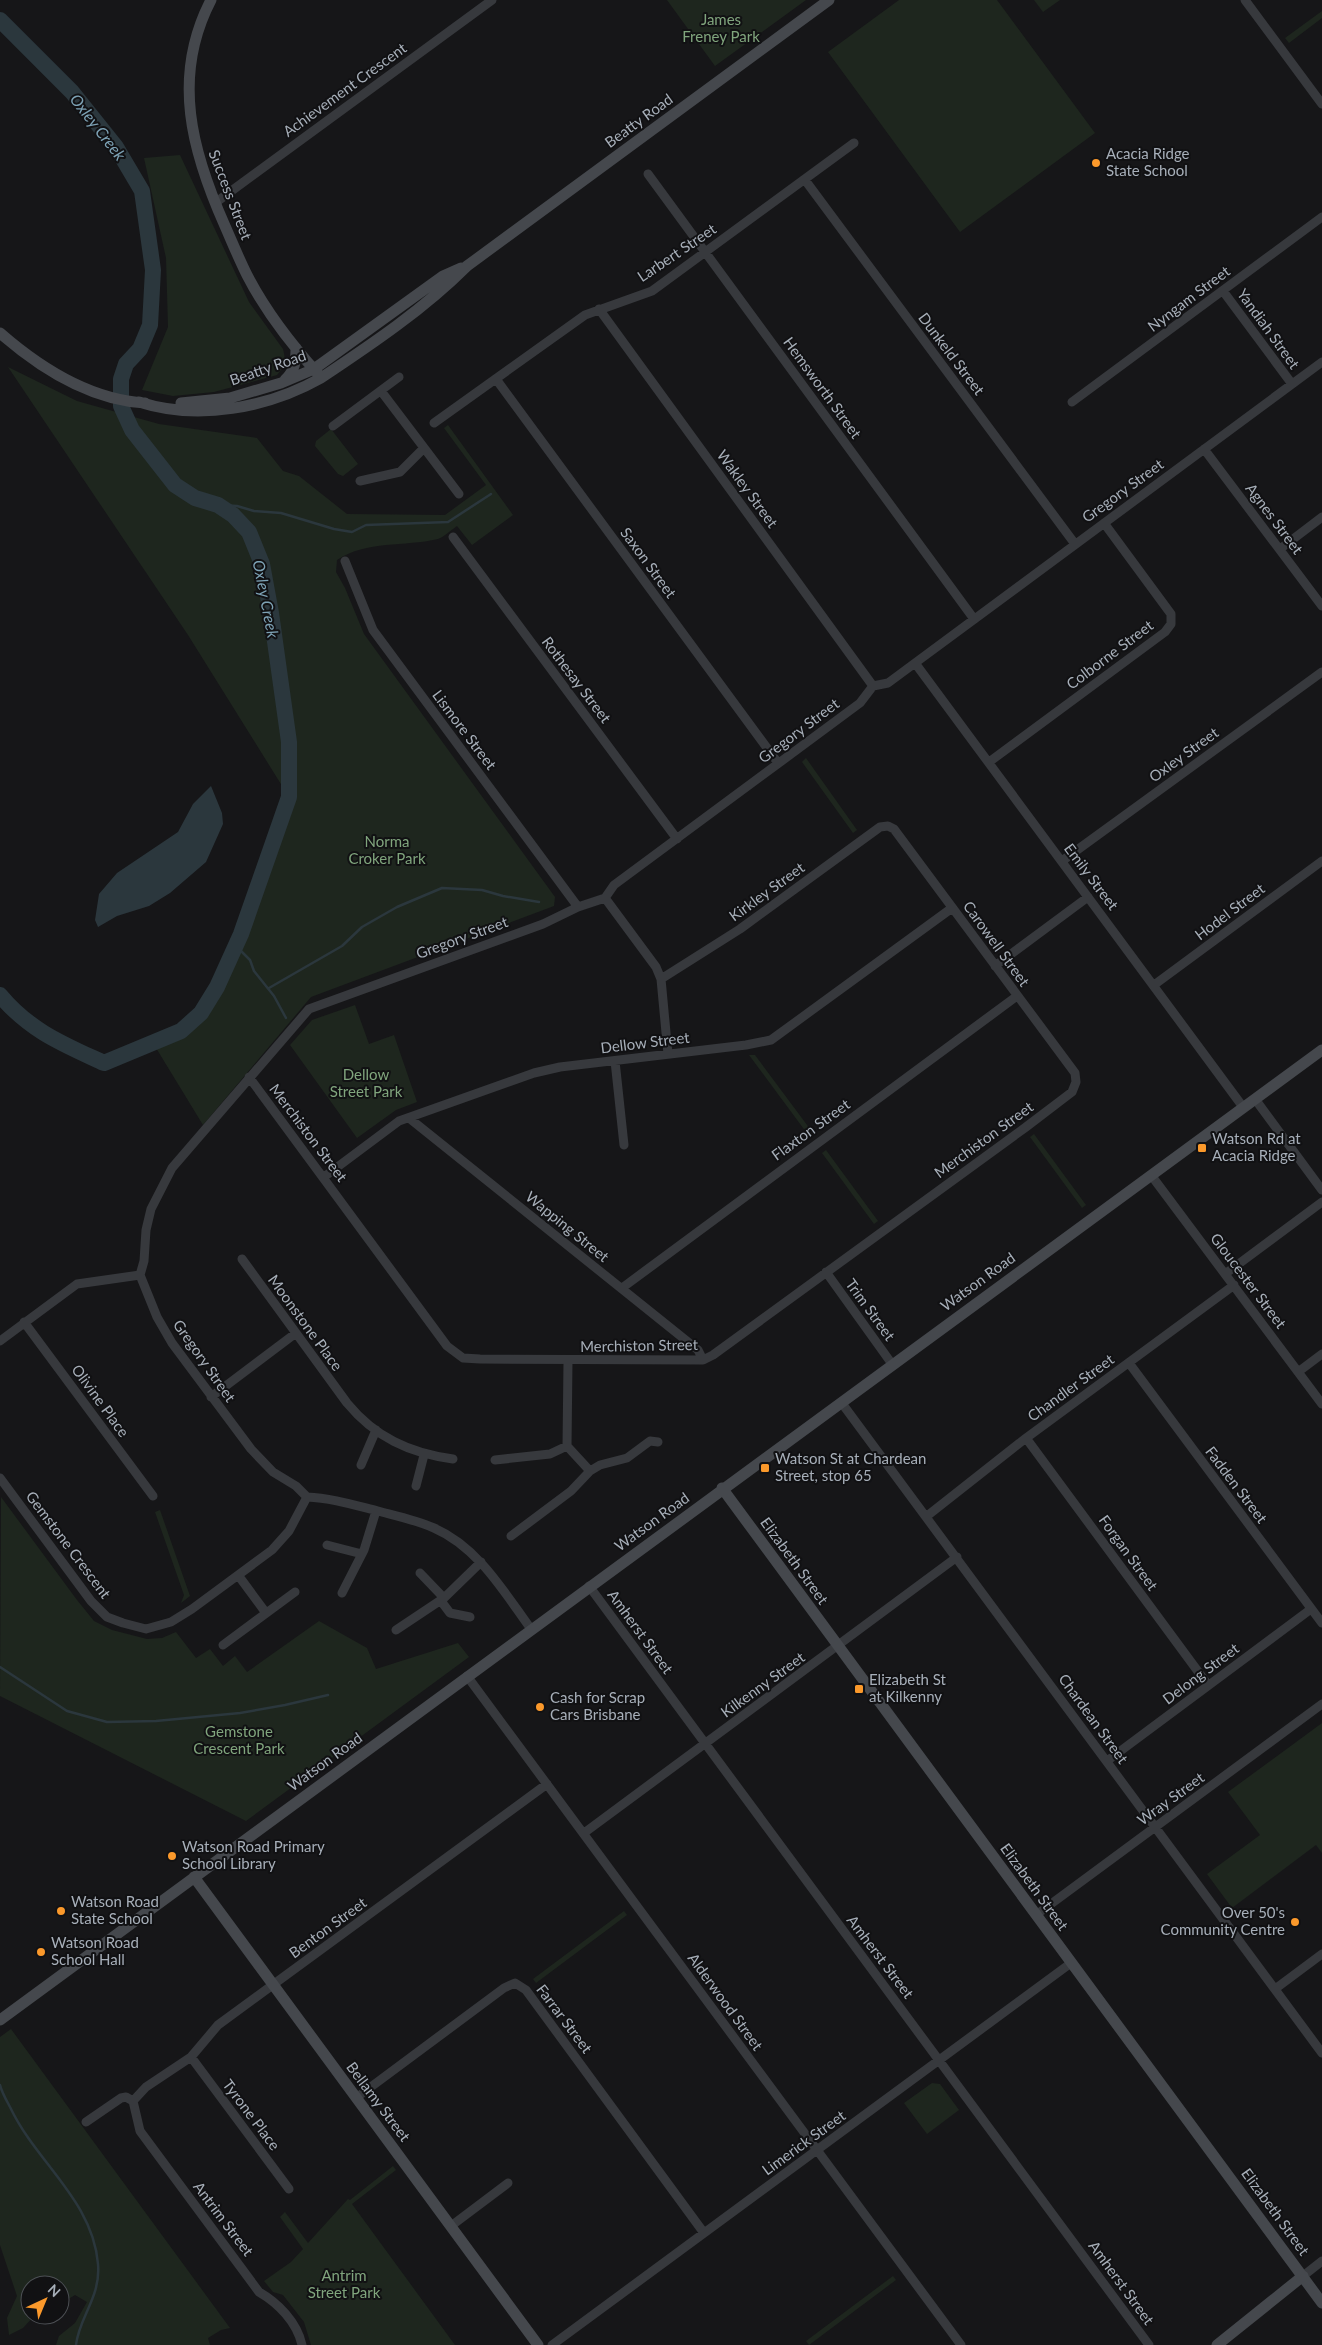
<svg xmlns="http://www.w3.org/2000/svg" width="1322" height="2345" font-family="Lato,sans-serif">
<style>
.green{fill:#1e261e}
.water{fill:#2b373d}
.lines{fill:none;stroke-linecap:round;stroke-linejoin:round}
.stream{stroke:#2b373d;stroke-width:2.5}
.river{stroke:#2b373d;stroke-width:16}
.street{stroke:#37393d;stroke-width:9}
.secondary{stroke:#45484d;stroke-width:11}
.poi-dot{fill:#fb992b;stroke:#111113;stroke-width:2}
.labels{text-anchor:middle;stroke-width:4;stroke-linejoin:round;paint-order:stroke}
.park-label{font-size:15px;fill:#80a57d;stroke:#111113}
.street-label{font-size:15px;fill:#a7afb9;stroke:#111113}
.poi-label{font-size:15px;fill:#a7afb9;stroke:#111113;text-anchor:start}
.water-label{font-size:16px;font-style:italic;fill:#7da2b5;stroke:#111113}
</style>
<rect width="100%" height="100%" fill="#161618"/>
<!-- green -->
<path class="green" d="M667,0H806L715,66Z
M899,0H997L1095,133L960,232L828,52Z
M1034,0H1060L1043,12Z
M1322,11V18L1289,43L1285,38Z
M180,155L249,302L283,349C286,361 285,366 277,375L214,392L173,396L142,390L168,327L166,258L144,158Z
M8,367L77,401L159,424L257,438L283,471L299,476L347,514L445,515L486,485L444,428L448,425L513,515L472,545L457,526C451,530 444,537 438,539C404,547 367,540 337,560L336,572L345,588L364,634L555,897L554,906L311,997L203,1125L153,1043L181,1031L201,1013L217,987L241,934L289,797L188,635Z
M331,429L358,464L343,476L338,474L315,446L316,441Z
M806,758L857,830L853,833L802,762Z
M355,1005L369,1044L394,1035L417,1102L396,1110L357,1138L290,1045L312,1020Z
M749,1055H755L813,1133L809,1136Z
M1034,1134L1086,1205L1082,1208L1030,1137Z
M826,1150L878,1221L874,1224L822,1153Z
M1,1497L77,1600L94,1621L112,1630L147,1639L162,1638L176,1632L196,1658L210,1649L223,1666L235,1656L247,1672L319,1621L367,1648L376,1669L458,1643L469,1657L246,1821L0,1696Z
M160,1510L190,1596L181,1603L184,1595L155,1512Z
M1322,1723V1853L1316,1845L1232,1908L1207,1874L1260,1835L1228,1792Z
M624,1911L627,1915L536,1983L533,1979Z
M11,2029L230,2328L221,2330L208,2338L210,2345H56L59,2336L75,2323L87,2302L75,2295L60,2304V2285H30V2315H35L23,2328L9,2335L7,2318L17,2296L0,2245V2037Z
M932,2083L940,2084L959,2110L927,2134L904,2103Z
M393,2166L396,2170L352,2204L455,2345H311L304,2322L283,2295L273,2292L264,2281L291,2262L303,2249L280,2217L285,2212L308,2243L348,2199L350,2200Z
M893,2276L896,2280L809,2345L806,2341Z"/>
<!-- water -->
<path class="water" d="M211,786L222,813L223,824L206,862L170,893L149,906L117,916L98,927L95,920L99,894L117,873L178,832L193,804Z"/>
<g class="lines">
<!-- stream -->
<path class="stream" d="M218,505L237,506L254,511L281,513L334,529L352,532L366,525L448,522L491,494
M236,946L250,960L254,971L274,996L286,1018
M269,988L342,946L362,927L397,907L442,888L482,890L503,896L539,902
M0,1667L67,1711L107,1722L156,1721L240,1713L285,1705L328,1695
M0,2085C2,2093 7,2101 11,2109C37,2163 93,2201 98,2264C101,2297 79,2317 76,2345"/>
<!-- river -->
<path class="river" d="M0,20L72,92L116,147L142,191L153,270L150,325L140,349L126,364L121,379V406L132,430L175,485L195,498L218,505L233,515L249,532L262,564L271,613L289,742V797L241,934L217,987L201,1013L181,1031L104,1063C63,1044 30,1031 0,995"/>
<!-- street -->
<path class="street" d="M1245,0L1322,104
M648,174L974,619
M805,180L1075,544
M215,203L492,0
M1223,291L1292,384
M599,309L873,686
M496,379L778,763
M381,391L459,494
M1072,402L1322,217
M434,423L585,315L652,291L854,143
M333,426L399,377
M1204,449L1322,606
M360,481L400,472L424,448
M453,537L677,839
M1280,549L1322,517
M345,561L373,630L578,907
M915,663L1243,1107
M989,762L1165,632L1171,624V614L1104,523
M1062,861L1322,672
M605,898L656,967L661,979L668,1054
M995,966L1088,897
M1154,985L1322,861
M615,1061L624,1145
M249,1077L447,1346L463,1358L480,1359L703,1360L713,1355L1026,1127L1072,1092L1076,1082L1075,1073L894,829L888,826L880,827L740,929L661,979
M1255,1099L1322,1190
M409,1118L698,1350L703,1360
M1151,1175L1322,1404
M324,1177L399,1121L534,1073L560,1067L746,1045L771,1040L952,908
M242,1259L347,1403C375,1437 409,1453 453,1459
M826,1272L892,1364
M1225,1274L1322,1202
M622,1288L1017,996
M24,1322L153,1496
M0,1341L77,1284L140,1275
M1129,1363L1322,1623
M1298,1372L1322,1354
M211,1397L296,1333
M841,1402L1322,2053
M1026,1438L1208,1685
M567,1446L590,1471L600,1465L627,1458L650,1441L658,1442
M567,1446L568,1361
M495,1460L550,1454L567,1446
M361,1465L376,1430
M0,1478L91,1601L107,1617L123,1623L146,1629L171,1622L192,1609L272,1550L289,1531L307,1497
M416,1486L424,1455
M927,1516L1026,1438L1234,1285
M511,1536L571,1491L590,1471
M327,1545L362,1554
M420,1573L444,1598
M238,1575L266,1613
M589,1586L1149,2345
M342,1593L364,1550L376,1511
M441,1601L450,1613L470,1617
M531,1629C504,1592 478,1547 434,1528C416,1520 397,1516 378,1511C354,1505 331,1498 307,1497L296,1486L273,1472L251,1449L172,1343L157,1317L140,1275L144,1261L146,1230L151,1209L172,1168L309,1009L543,924L578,907L605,898L614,885L860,703L873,686L888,683L1322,362
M396,1630L444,1598L481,1562
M223,1645L295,1592
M467,1676L961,2345
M1107,1761L1311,1609
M584,1833L957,1557
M1036,1915L1322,1704
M1275,1989L1322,1954
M191,2057L289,2189
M356,2098L504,1988L515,1983L526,1990L704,2233
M133,2101L146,2087L191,2057L218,2025L547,1784
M133,2101L140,2131L259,2292C278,2303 297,2322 302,2345
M86,2122L121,2098L126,2097L133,2101
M451,2226L508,2183
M1303,2276L1322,2261
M552,2345L1071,1963"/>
<!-- secondary -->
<path class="secondary" d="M211,0C171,77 192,152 225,226C232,242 239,259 247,275C265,310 291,344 318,374
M0,333C40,368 91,400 145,403
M285,380C295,370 296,362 296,348
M139,402C198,421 268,408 321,378C372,344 424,309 467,266L829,0
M181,403L230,398L281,383L314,369L443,276L461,268
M722,1488L1322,2303
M194,1877L538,2345
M0,2020L1322,1050
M1217,2345L1303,2276"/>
</g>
<!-- markers -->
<g class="poi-dot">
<circle cx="1096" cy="163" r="5"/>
<rect x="1197" y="1143" width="10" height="10" rx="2.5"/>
<rect x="760" y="1463" width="10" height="10" rx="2.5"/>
<rect x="854" y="1684" width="10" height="10" rx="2.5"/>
<circle cx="540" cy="1707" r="5"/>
<circle cx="172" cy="1856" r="5"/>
<circle cx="61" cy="1911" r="5"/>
<circle cx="1295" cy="1922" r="5"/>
<circle cx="41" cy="1952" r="5"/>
</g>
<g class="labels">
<!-- park labels -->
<g class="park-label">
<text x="721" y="25">James<tspan x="721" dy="17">Freney Park</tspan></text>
<text x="387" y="847">Norma<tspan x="387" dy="17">Croker Park</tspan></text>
<text x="366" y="1080">Dellow<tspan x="366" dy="17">Street Park</tspan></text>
<text x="239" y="1737">Gemstone<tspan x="239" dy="17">Crescent Park</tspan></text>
<text x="344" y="2281">Antrim<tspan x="344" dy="17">Street Park</tspan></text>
</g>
<!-- street labels -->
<g class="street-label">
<text transform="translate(345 90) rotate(-36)" y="5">Achievement Crescent</text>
<text transform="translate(639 121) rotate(-36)" y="5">Beatty Road</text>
<text transform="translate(230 195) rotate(69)" y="5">Success Street</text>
<text transform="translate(677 253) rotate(-34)" y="5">Larbert Street</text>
<text transform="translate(1189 299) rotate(-37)" y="5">Nyngam Street</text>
<text transform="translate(1268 329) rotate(54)" y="5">Yandiah Street</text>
<text transform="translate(951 354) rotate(53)" y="5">Dunkeld Street</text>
<text transform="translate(268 368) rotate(-19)" y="5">Beatty Road</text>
<text transform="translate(822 388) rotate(54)" y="5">Hemsworth Street</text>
<text transform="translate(747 489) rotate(54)" y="5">Wakley Street</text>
<text transform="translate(1123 491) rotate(-36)" y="5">Gregory Street</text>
<text transform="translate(1274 519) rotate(53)" y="5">Agnes Street</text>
<text transform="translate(648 563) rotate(54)" y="5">Saxon Street</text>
<text transform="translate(1110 655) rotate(-37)" y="5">Colborne Street</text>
<text transform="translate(576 680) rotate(53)" y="5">Rothesay Street</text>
<text transform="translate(464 730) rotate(53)" y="5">Lismore Street</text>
<text transform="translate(799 731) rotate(-37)" y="5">Gregory Street</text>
<text transform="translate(1184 755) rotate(-36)" y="5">Oxley Street</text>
<text transform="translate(1091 877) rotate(53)" y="5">Emily Street</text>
<text transform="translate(767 892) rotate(-36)" y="5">Kirkley Street</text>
<text transform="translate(1230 912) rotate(-37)" y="5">Hodel Street</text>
<text transform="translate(462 938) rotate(-20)" y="5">Gregory Street</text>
<text transform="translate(996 944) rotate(54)" y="5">Carowell Street</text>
<text transform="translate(645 1043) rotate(-7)" y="5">Dellow Street</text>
<text transform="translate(811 1130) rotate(-36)" y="5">Flaxton Street</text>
<text transform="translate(308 1133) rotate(53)" y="5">Merchiston Street</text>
<text transform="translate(984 1140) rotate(-36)" y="5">Merchiston Street</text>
<text transform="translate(567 1227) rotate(39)" y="5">Wapping Street</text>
<text transform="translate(1248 1281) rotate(53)" y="5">Gloucester Street</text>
<text transform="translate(978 1282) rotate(-36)" y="5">Watson Road</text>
<text transform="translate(870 1310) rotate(54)" y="5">Trim Street</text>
<text transform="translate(305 1323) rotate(54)" y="5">Moonstone Place</text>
<text transform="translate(639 1346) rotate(-1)" y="5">Merchiston Street</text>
<text transform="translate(204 1361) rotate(55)" y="5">Gregory Street</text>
<text transform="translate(1071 1388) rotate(-36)" y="5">Chandler Street</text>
<text transform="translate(100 1401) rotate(54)" y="5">Olivine Place</text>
<text transform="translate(1236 1485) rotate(53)" y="5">Fadden Street</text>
<text transform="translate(652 1522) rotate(-36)" y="5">Watson Road</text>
<text transform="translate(68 1545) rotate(53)" y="5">Gemstone Crescent</text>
<text transform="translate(1128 1553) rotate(54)" y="5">Forgan Street</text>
<text transform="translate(794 1561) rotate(54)" y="5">Elizabeth Street</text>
<text transform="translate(640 1632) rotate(54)" y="5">Amherst Street</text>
<text transform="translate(1201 1674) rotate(-37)" y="5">Delong Street</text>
<text transform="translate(763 1685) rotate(-36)" y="5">Kilkenny Street</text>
<text transform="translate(1093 1719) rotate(54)" y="5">Chardean Street</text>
<text transform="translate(325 1762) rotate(-36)" y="5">Watson Road</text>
<text transform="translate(1171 1799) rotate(-36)" y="5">Wray Street</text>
<text transform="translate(1034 1887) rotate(54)" y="5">Elizabeth Street</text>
<text transform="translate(328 1928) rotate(-36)" y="5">Benton Street</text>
<text transform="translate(880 1957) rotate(53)" y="5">Amherst Street</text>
<text transform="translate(725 2002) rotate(54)" y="5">Alderwood Street</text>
<text transform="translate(564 2019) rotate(53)" y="5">Farrar Street</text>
<text transform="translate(378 2102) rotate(53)" y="5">Bellamy Street</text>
<text transform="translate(251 2115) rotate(53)" y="5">Tyrone Place</text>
<text transform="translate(804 2143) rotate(-36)" y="5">Limerick Street</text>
<text transform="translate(1275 2212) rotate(54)" y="5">Elizabeth Street</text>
<text transform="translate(223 2219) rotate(53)" y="5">Antrim Street</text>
<text transform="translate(1121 2283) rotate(54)" y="5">Amherst Street</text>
</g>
<!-- poi labels -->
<g class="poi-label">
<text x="1106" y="159">Acacia Ridge<tspan x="1106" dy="17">State School</tspan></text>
<text x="1212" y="1144">Watson Rd at<tspan x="1212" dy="17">Acacia Ridge</tspan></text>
<text x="775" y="1464">Watson St at Chardean<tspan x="775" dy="17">Street, stop 65</tspan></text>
<text x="869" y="1685">Elizabeth St<tspan x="869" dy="17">at Kilkenny</tspan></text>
<text x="550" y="1703">Cash for Scrap<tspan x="550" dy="17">Cars Brisbane</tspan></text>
<text x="182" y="1852">Watson Road Primary<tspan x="182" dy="17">School Library</tspan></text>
<text x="71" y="1907">Watson Road<tspan x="71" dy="17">State School</tspan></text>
<text x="1285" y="1918" text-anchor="end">Over 50's<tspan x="1285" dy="17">Community Centre</tspan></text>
<text x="51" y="1948">Watson Road<tspan x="51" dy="17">School Hall</tspan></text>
</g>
<!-- water labels -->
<g class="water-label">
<text transform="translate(98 127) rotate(52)" y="6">Oxley Creek</text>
<text transform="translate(266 599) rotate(79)" y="6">Oxley Creek</text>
</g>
</g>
<!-- north arrow -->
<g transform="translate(45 2300) rotate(44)"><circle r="24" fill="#111113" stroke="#4d5055"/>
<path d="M0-4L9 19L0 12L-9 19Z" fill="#fb992b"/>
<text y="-8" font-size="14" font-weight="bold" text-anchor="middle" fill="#a7afb9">N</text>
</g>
</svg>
